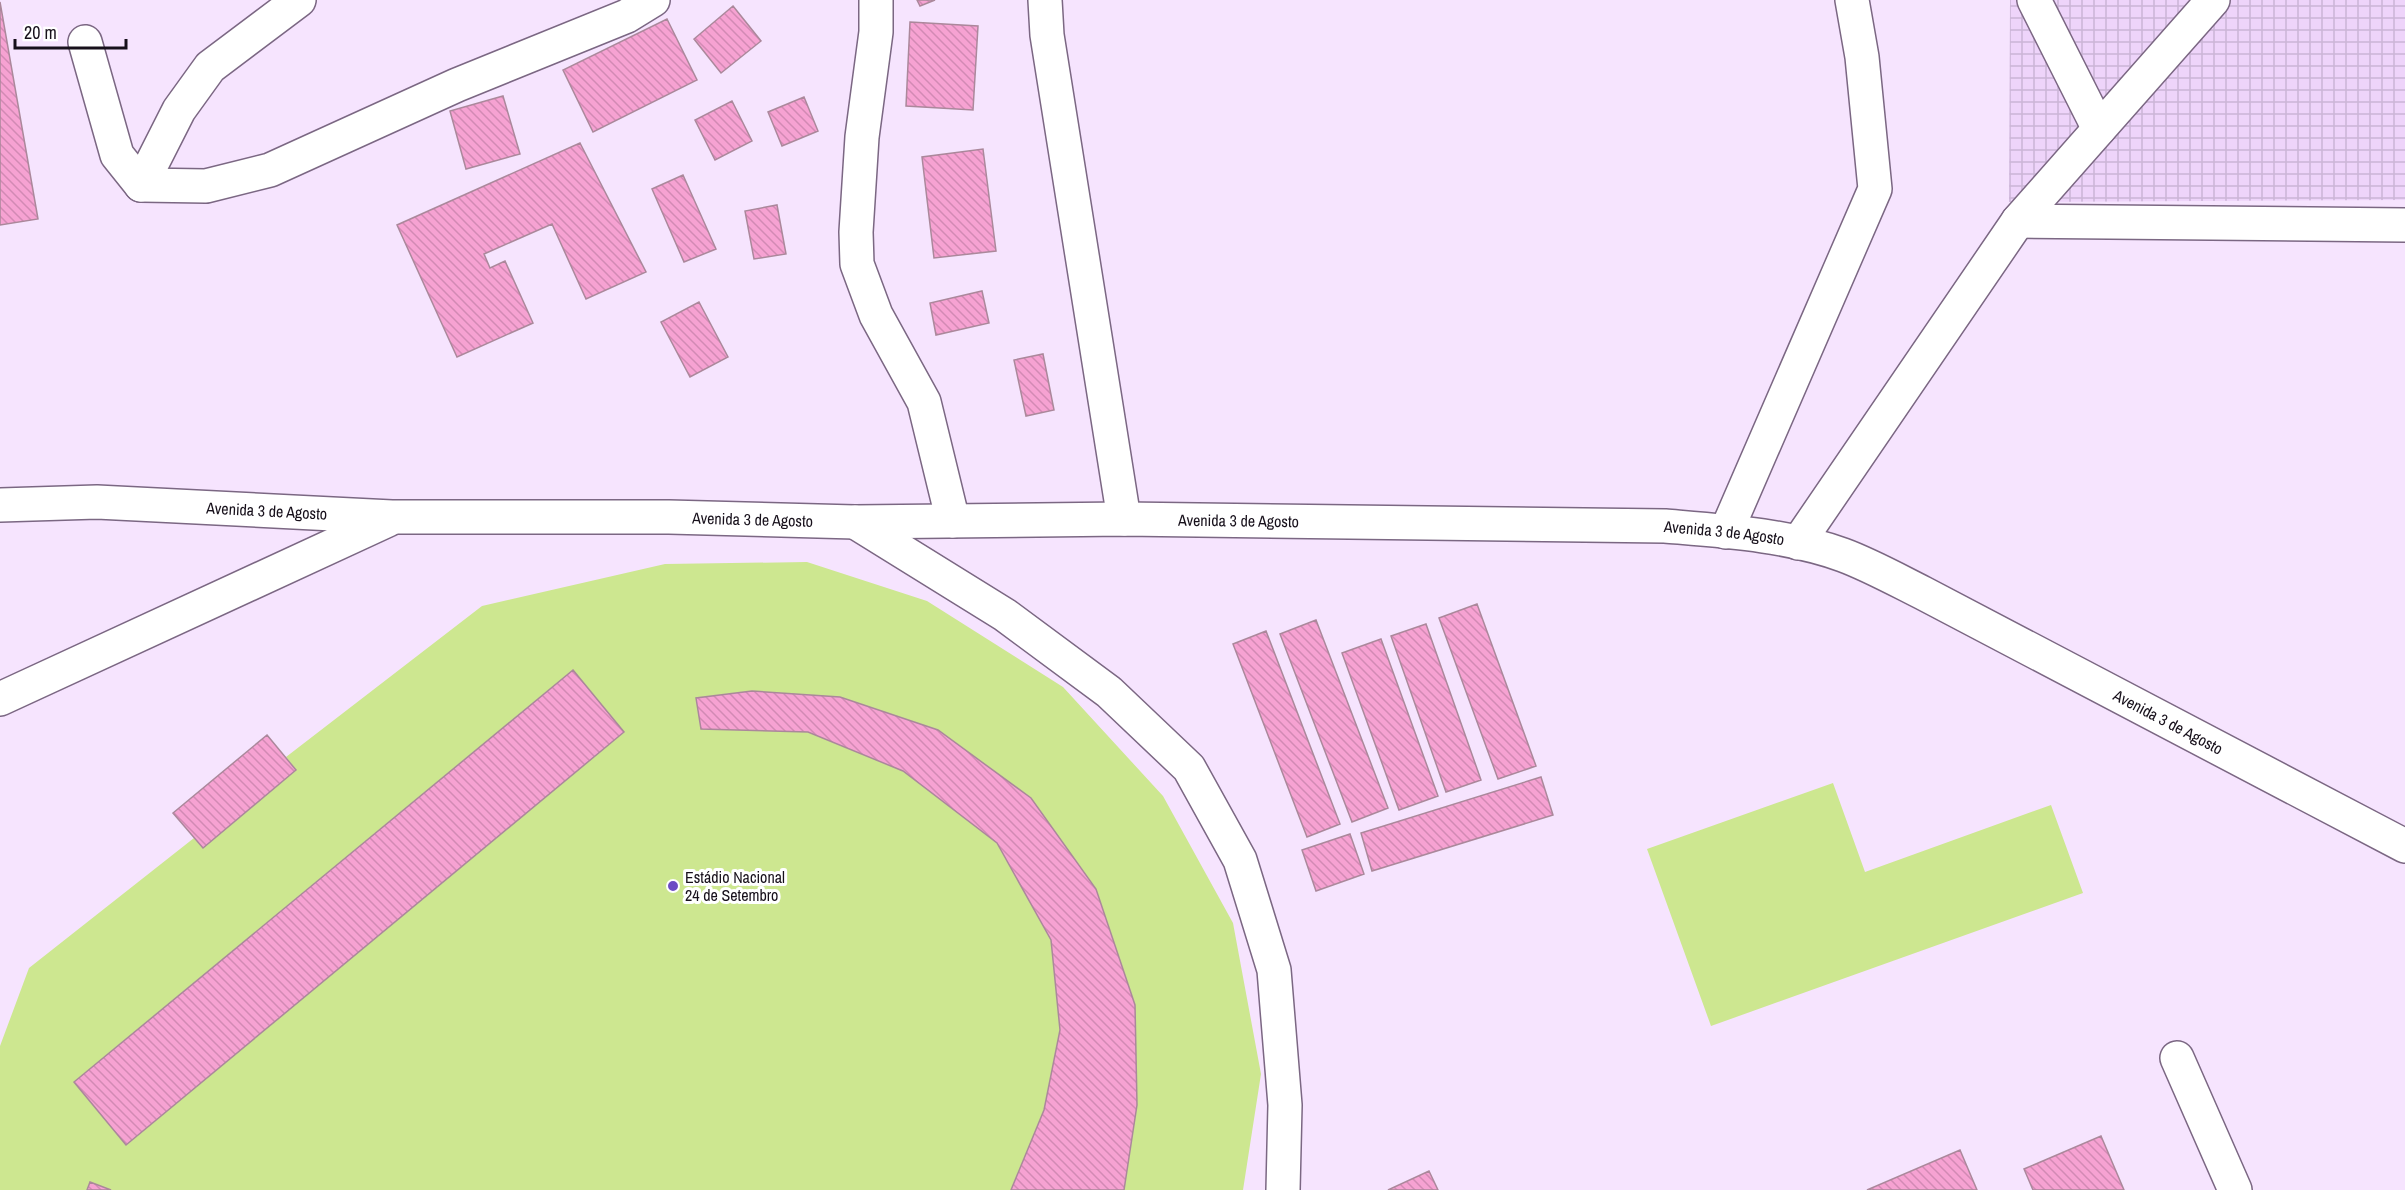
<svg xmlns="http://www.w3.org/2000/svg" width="2405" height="1190" font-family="'Archivo Narrow',sans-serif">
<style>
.industrial{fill:url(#industrial-grid)}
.pitch{fill:#cde790}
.building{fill:url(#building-back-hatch);stroke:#ab889b;stroke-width:1.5}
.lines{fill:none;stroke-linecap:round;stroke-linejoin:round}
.minor-casing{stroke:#7b6783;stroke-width:36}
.minor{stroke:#fff;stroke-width:33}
.poi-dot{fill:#6c4bc4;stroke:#fff;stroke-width:2}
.labels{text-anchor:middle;stroke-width:6;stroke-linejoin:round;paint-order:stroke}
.street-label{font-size:16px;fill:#17101b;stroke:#fff}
.poi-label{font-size:16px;fill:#17101b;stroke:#fff;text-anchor:start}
</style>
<defs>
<pattern id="industrial-grid" width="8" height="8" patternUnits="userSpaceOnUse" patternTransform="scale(1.5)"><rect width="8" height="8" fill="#eed4fa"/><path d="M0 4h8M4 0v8" fill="none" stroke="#cbb5d6"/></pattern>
<pattern id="building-back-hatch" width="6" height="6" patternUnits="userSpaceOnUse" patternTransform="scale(1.5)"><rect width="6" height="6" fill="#f6a2d2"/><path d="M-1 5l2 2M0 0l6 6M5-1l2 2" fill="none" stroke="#d28ab4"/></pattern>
</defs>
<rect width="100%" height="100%" fill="#f6e4fe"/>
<!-- industrial -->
<path class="industrial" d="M2010,0H2405V200L2009,202Z"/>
<!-- pitch -->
<path class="pitch" d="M807,562L927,601L1063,687L1163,796L1233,923L1261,1074L1243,1190H0V1046L29,968L194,838L203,848L296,770L286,757L482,606L665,564Z
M1833,783L1865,872L2051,805L2083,893L1711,1026L1647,849Z"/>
<!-- building -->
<path class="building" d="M917,0H935L920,6Z
M0,2L38,219L0,225Z
M733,6L761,41L721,73L694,39Z
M667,19L697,80L593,132L563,70Z
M910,22L978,26L973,110L906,106Z
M503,96L520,154L466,169L450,111Z
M804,97L818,131L782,146L768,112Z
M732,101L752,141L715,160L695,120Z
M580,143L646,272L586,299L552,224L484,254L490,268L505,261L533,323L457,357L397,225Z
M983,149L996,251L934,258L922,157Z
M683,175L716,249L684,262L652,189Z
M777,205L786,254L754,259L745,211Z
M982,291L989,323L936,335L930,303Z
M699,302L728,357L690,377L661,322Z
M1043,354L1054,410L1026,416L1014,360Z
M1477,604L1536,766L1498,779L1439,618Z
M1316,620L1388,808L1352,822L1280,634Z
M1426,624L1481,780L1446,792L1391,636Z
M1266,631L1340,824L1307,837L1233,644Z
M1381,639L1438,796L1399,810L1342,653Z
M573,670L624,732L126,1145L74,1082Z
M752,691L840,697L938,730L1031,798L1096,889L1135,1005L1137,1105L1124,1190H1011L1044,1110L1060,1030L1051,940L997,843L903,771L808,732L701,729L696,698Z
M267,735L296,770L203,848L173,813Z
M1541,777L1553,815L1372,871L1361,833Z
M1350,834L1364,874L1316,891L1302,850Z
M2101,1136L2124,1190H2033L2024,1169Z
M1960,1150L1977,1190H1867Z
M1429,1171L1438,1190H1388Z
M90,1182L111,1190H87Z"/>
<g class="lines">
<defs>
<g id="minor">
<path d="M876,0V32L862,137L856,232L857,264L876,315L924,402L953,521"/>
<path d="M1045,0L1047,35L1124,519"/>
<path d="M2034,0L2099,129"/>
<path d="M85,42L117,155L141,185L206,186L270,170L457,85L627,16L653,0"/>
<path d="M141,185L179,110L210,67L299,0"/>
<path d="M2018,221L2405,225"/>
<path id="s1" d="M0,505L97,502L392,517H669L855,522L1124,519L1665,526C1724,531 1788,535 1843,555C1870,565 1897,580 1923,593L2405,846"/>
<path d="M855,522L1005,615L1109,692L1189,768L1240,860L1274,970L1285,1105L1283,1190"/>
<path d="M1726,532L1875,189L1862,57L1852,0"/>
<path d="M1798,543L2018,221L2213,0"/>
<path d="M0,699L388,520"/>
<path d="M2177,1058L2235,1190"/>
</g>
</defs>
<!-- minor casing -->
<use href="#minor" class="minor-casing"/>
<!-- minor -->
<use href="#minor" class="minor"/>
</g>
<!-- markers -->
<circle class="poi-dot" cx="673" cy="886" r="6"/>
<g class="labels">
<!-- street labels -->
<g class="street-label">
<text dy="6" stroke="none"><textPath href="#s1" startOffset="267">Avenida 3 de Agosto</textPath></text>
<text dy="6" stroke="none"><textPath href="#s1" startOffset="753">Avenida 3 de Agosto</textPath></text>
<text dy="6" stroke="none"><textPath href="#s1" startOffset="1239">Avenida 3 de Agosto</textPath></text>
<text dy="6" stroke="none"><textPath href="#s1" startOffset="1725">Avenida 3 de Agosto</textPath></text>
<text dy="6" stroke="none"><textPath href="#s1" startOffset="2212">Avenida 3 de Agosto</textPath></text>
</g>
<!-- poi labels -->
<g class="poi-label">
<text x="685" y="883">Estádio Nacional<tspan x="685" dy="18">24 de Setembro</tspan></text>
</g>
</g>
<!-- scale -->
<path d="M15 39v9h111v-9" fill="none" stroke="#17101b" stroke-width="3"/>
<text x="24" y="39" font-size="18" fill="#17101b" stroke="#ffffff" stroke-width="4.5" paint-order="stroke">20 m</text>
</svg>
